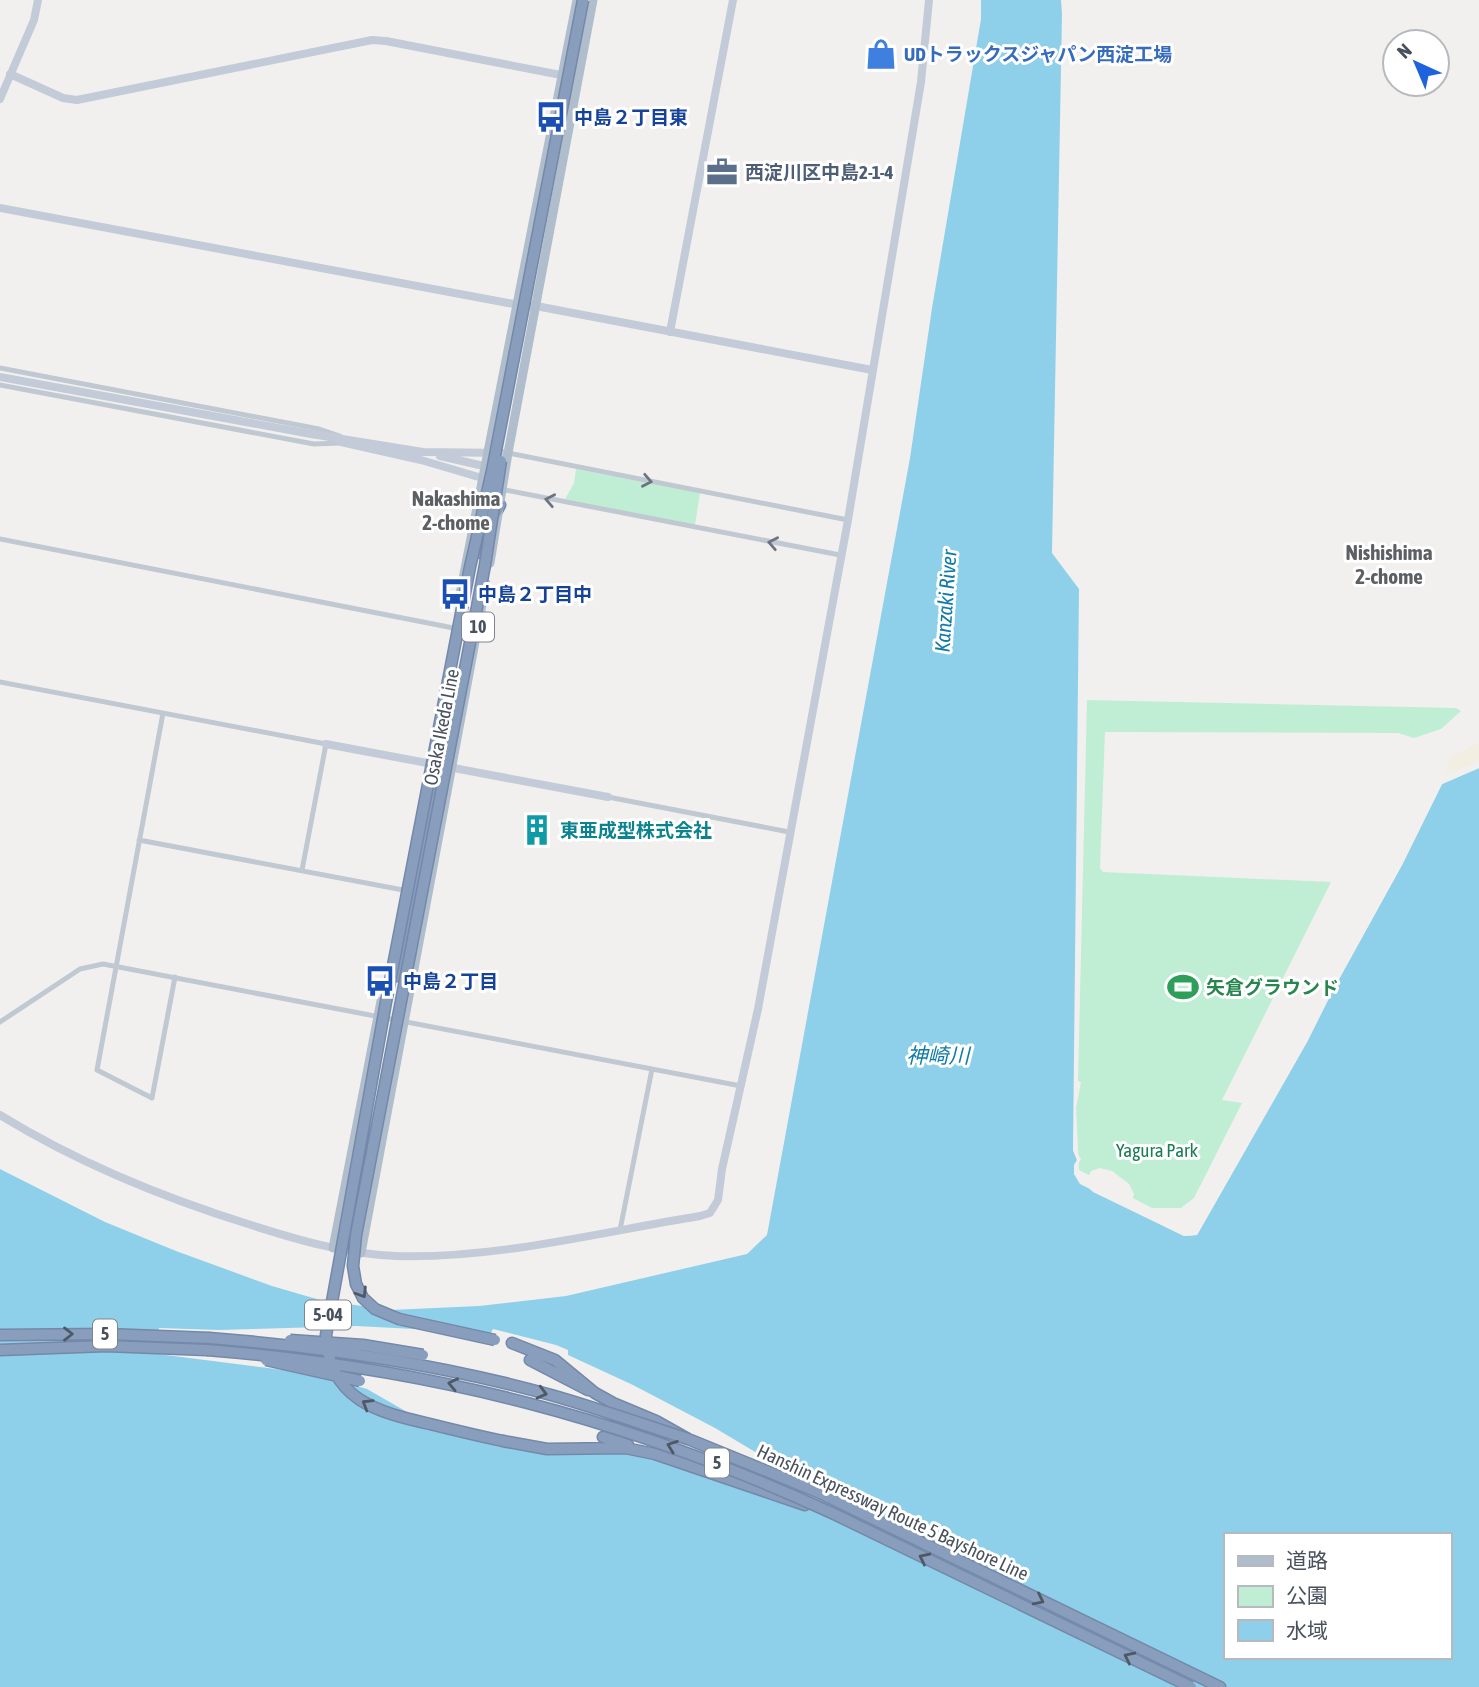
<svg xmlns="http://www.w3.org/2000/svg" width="1479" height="1687" font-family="'Asap Condensed','Noto Sans JP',sans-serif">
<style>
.green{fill:#bfeed5}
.sand{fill:#f2eee1}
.water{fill:#8ed0ea;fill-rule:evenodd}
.pier{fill:#f2f0ef}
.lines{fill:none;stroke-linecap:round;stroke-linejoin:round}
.highway-casing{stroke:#7489a9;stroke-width:13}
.street{stroke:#c0c9d1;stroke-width:5}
.secondary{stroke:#c3cbd8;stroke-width:8}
.primary{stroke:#b0bdcd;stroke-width:9}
.highway{stroke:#899ebd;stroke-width:10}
.highway-bridge-casing{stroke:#7489a9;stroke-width:13;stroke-linecap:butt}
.highway-bridge{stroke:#899ebd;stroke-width:10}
.oneway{stroke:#6c757f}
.oneway2{stroke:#4e5966}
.labels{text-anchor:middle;stroke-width:6;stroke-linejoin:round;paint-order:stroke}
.shield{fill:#fff;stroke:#7f858d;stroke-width:2}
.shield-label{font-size:18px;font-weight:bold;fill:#48515c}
.shop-label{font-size:19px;font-weight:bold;fill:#366cbe;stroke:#fff;text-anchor:start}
.transit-label{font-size:19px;font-weight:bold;fill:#164399;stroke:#fff;text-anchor:start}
.service-label{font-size:19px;font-weight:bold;fill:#4e5e75;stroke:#fff;text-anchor:start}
.street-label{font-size:19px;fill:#48515c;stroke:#fff}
.culture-label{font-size:19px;font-weight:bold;fill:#0d838f;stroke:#fff;text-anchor:start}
.leisure-label{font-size:19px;font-weight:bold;fill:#27864d;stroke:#fff;text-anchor:start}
.park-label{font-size:19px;fill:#1a7d53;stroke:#fff}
.neighbourhood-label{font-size:21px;font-weight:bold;fill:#5c5f64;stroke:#fff}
.water-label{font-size:21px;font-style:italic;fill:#107ca7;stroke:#fff}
</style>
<rect width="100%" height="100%" fill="#f2f0ef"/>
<!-- green -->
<path class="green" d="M576,469L700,493L695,525L565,499L574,483Z
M1087,700L1456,708L1461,711L1441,729L1414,738L1398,733L1105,732L1100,868L1103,872L1331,882L1222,1100L1242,1103L1194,1198L1181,1208H1152L1079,1170L1076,1108L1081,1082L1078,1081Z"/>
<!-- sand -->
<path class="sand" d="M1479,743V761L1445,776L1450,767H1446L1451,757Z"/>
<!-- water -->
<path class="water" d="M981,0H1061L1062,14L1052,553L1079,589L1073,1150L1077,1160L1074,1174L1093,1192L1184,1236L1197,1235L1307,1042L1333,990L1402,865L1442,784L1479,768V1687H0V1169L105,1222L176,1251L272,1286L320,1300L390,1310L479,1306L566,1296L747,1254L767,1235L910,458L932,308L981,19ZM1225,1535H1449V1657H1225Z"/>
<!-- pier -->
<path class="pier" d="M1479,764V768L1442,784L1402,865L1333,990L1307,1042L1197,1235L1184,1236L1080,1184L1074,1174V1165L1077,1160L1073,1150L1076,1151L1081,1159L1077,1166V1173L1089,1186L1186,1232H1195L1202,1221L1195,1226L1189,1225L1186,1221L1188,1215L1205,1191L1212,1189L1216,1195L1226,1178H1218L1216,1170L1235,1135L1246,1129L1250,1133L1249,1137L1256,1128L1289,1066L1284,1068L1279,1067L1281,1054L1302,1018H1308L1312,1025L1352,951L1354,946L1346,952L1342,949L1341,944L1362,903L1366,900L1370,901L1373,909L1440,782Z
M1100,1168L1112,1171L1129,1184L1134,1194L1132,1201L1125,1203L1112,1194L1096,1189L1089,1183L1088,1178L1091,1171Z
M356,1326L491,1333L493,1329L556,1345L568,1350V1355L633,1385L715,1428L794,1475L783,1504L733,1484L620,1448L538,1444L414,1416L367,1389L322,1375L158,1354L159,1328L219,1330Z"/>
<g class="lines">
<defs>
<path id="highway" d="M481,553L485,533L500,505
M398,976L439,765
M0,1335L107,1334L209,1338
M512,1343L555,1360L595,1393L613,1403L656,1421L688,1439L818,1492L1220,1687
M0,1350L106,1346L207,1350
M530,1360L588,1390
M603,1437L628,1445
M503,1441L547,1449L625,1448L655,1454L805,1505"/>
</defs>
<!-- highway casing -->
<use href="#highway" class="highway-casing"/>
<!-- street -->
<path class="street" d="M0,368L319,429L340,436
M0,385L314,444L341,443
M508,453L848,520
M500,489L840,555
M0,539L474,632
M0,682L326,744L302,870
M163,713L97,1070L152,1098L175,977
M608,797L789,832
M139,840L403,890
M0,1022L80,969L103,964L741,1086
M620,1230L652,1069"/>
<!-- secondary -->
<path class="secondary" d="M10,74L63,98L77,100L372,40L386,41L566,76
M0,99L34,20L38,0
M0,208L519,305L536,306L872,370
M670,332L733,0
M0,377L311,434L423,452L508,453
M341,442L421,460L482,478
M440,456L488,467
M326,744L608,797
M0,1115C78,1163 164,1198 251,1225C298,1240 346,1254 396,1256C498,1259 600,1232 700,1216L710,1213L718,1200L722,1169L758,1009L848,520L921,82L929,0"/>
<!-- primary -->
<path class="primary" d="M490,563L508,453L593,0
M459,599L577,0
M333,1248L381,1001
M361,1253L486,583"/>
<!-- highway -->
<use href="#highway" class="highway"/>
<defs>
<path id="highway-bridge" d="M209,1338C325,1347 439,1364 551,1395C597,1408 642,1424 688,1439
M290,1340L363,1345L423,1355
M495,1340L399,1319L375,1309L363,1298L356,1284L353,1266L356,1235L485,565L501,461
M207,1350C432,1368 628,1419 832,1513L1191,1687
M266,1360L360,1381
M503,1441C479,1436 454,1430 430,1424C376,1412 329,1399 326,1335L386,1002L470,567L492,471L583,0"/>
</defs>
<!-- highway-bridge casing -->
<use href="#highway-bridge" class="highway-bridge-casing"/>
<!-- highway-bridge -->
<use href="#highway-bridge" class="highway-bridge"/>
</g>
<!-- one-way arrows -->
<defs><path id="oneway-chevron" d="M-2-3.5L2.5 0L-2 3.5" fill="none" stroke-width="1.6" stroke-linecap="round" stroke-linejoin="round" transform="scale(1.75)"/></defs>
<g class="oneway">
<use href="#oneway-chevron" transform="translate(647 481) rotate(11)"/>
<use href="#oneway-chevron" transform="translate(550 500) rotate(-169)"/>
<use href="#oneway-chevron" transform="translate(773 543) rotate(-169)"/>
</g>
<g class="oneway2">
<use href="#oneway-chevron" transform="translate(362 1293) rotate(58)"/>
<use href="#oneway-chevron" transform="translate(68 1334)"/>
<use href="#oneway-chevron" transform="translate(453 1384) rotate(-168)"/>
<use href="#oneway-chevron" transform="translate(542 1393) rotate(15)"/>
<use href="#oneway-chevron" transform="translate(367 1404) rotate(-149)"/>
<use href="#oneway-chevron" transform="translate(672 1446) rotate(-160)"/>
<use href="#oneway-chevron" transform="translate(924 1558) rotate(-154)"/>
<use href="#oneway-chevron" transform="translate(1039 1600) rotate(26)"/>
<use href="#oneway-chevron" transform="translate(1129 1657) rotate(-154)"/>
</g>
<!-- icons -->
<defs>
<symbol id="shop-bare" viewBox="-9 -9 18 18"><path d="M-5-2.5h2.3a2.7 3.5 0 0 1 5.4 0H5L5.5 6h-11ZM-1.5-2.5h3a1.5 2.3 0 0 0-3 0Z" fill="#3f7fe0" stroke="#fff" stroke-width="2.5" paint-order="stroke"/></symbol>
<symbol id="bus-bare" viewBox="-9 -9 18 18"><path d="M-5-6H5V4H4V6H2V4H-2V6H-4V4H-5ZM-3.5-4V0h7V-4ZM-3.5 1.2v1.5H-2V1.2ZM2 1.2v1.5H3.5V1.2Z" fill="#1a4fb4" stroke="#fff" stroke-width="2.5" paint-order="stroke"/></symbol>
<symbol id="office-bare" viewBox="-9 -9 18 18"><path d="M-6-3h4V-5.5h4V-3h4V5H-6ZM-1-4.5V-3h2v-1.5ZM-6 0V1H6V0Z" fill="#5c6f8a" stroke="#fff" stroke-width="2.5" paint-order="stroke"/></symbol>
<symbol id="building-bare" viewBox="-9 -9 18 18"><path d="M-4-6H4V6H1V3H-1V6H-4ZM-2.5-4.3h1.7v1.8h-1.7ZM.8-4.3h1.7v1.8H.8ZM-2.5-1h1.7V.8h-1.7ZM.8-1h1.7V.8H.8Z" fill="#0f9aa8" stroke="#fff" stroke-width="2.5" paint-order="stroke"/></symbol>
<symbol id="stadium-bare" viewBox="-9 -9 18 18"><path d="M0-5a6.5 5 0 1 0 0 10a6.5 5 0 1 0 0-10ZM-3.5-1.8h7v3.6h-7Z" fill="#2e9e5b" stroke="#fff" stroke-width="2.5" paint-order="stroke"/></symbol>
</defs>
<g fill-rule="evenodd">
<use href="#shop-bare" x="859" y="32" width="44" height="44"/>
<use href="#bus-bare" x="529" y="95" width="44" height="44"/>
<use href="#office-bare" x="700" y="150" width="44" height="44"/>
<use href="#bus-bare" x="433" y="572" width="44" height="44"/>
<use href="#building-bare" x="515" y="808" width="44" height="44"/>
<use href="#bus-bare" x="358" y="959" width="44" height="44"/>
<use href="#stadium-bare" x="1161" y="965" width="44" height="44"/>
</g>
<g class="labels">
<!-- shield labels -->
<g class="shield">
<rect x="462" y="612.5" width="32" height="29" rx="5"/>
<rect x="305" y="1300.5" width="46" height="29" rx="5"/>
<rect x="93" y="1319.5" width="24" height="29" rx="5"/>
<rect x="705" y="1448.5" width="24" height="29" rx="5"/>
</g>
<g class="shield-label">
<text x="478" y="633">10</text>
<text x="328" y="1321">5-04</text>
<text x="105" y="1340">5</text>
<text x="717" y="1469">5</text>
</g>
<!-- shop labels -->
<g class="shop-label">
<text x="904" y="61">UDトラックスジャパン西淀工場</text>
</g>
<!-- transit labels -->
<g class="transit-label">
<text x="574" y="124">中島２丁目東</text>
<text x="478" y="601">中島２丁目中</text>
<text x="403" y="988">中島２丁目</text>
</g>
<!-- service labels -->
<g class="service-label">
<text x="745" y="179">西淀川区中島2-1-4</text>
</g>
<!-- street labels -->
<g class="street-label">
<text transform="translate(441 727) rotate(-79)" y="7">Osaka Ikeda Line</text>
<text transform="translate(893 1512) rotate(25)" y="7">Hanshin Expressway Route 5 Bayshore Line</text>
</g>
<!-- culture labels -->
<g class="culture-label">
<text x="560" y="837">東亜成型株式会社</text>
</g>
<!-- leisure labels -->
<g class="leisure-label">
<text x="1206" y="994">矢倉グラウンド</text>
</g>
<!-- park labels -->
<g class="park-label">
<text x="1157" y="1157">Yagura Park</text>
</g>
<!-- neighbourhood labels -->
<g class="neighbourhood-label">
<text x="456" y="506">Nakashima<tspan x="456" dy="24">2-chome</tspan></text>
<text x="1389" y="560">Nishishima<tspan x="1389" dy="24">2-chome</tspan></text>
</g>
<!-- water labels -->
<g class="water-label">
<text transform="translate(946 601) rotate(-86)" y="7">Kanzaki River</text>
<text x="938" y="1063">神崎川</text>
</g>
</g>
<!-- legend -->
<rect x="1224" y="1533" width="228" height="126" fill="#ffffff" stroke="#b6b9be" stroke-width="2"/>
<rect x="1238" y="1556" width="35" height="10" fill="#b0bdcd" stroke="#b6b9be" stroke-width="2"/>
<text x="1286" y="1568" font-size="21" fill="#48515c">道路</text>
<rect x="1238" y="1586" width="35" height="21" fill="#bfeed5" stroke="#b6b9be" stroke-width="2"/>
<text x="1286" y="1603" font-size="21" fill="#48515c">公園</text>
<rect x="1238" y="1620" width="35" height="21" fill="#8ed0ea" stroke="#b6b9be" stroke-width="2"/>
<text x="1286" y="1638" font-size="21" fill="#48515c">水域</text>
<!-- north arrow -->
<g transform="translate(1416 63) rotate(316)"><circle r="33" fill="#ffffff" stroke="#b6b9be" stroke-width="2"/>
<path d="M0-5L12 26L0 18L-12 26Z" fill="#1e63dd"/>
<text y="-10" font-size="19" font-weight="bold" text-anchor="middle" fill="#48515c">N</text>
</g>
</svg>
